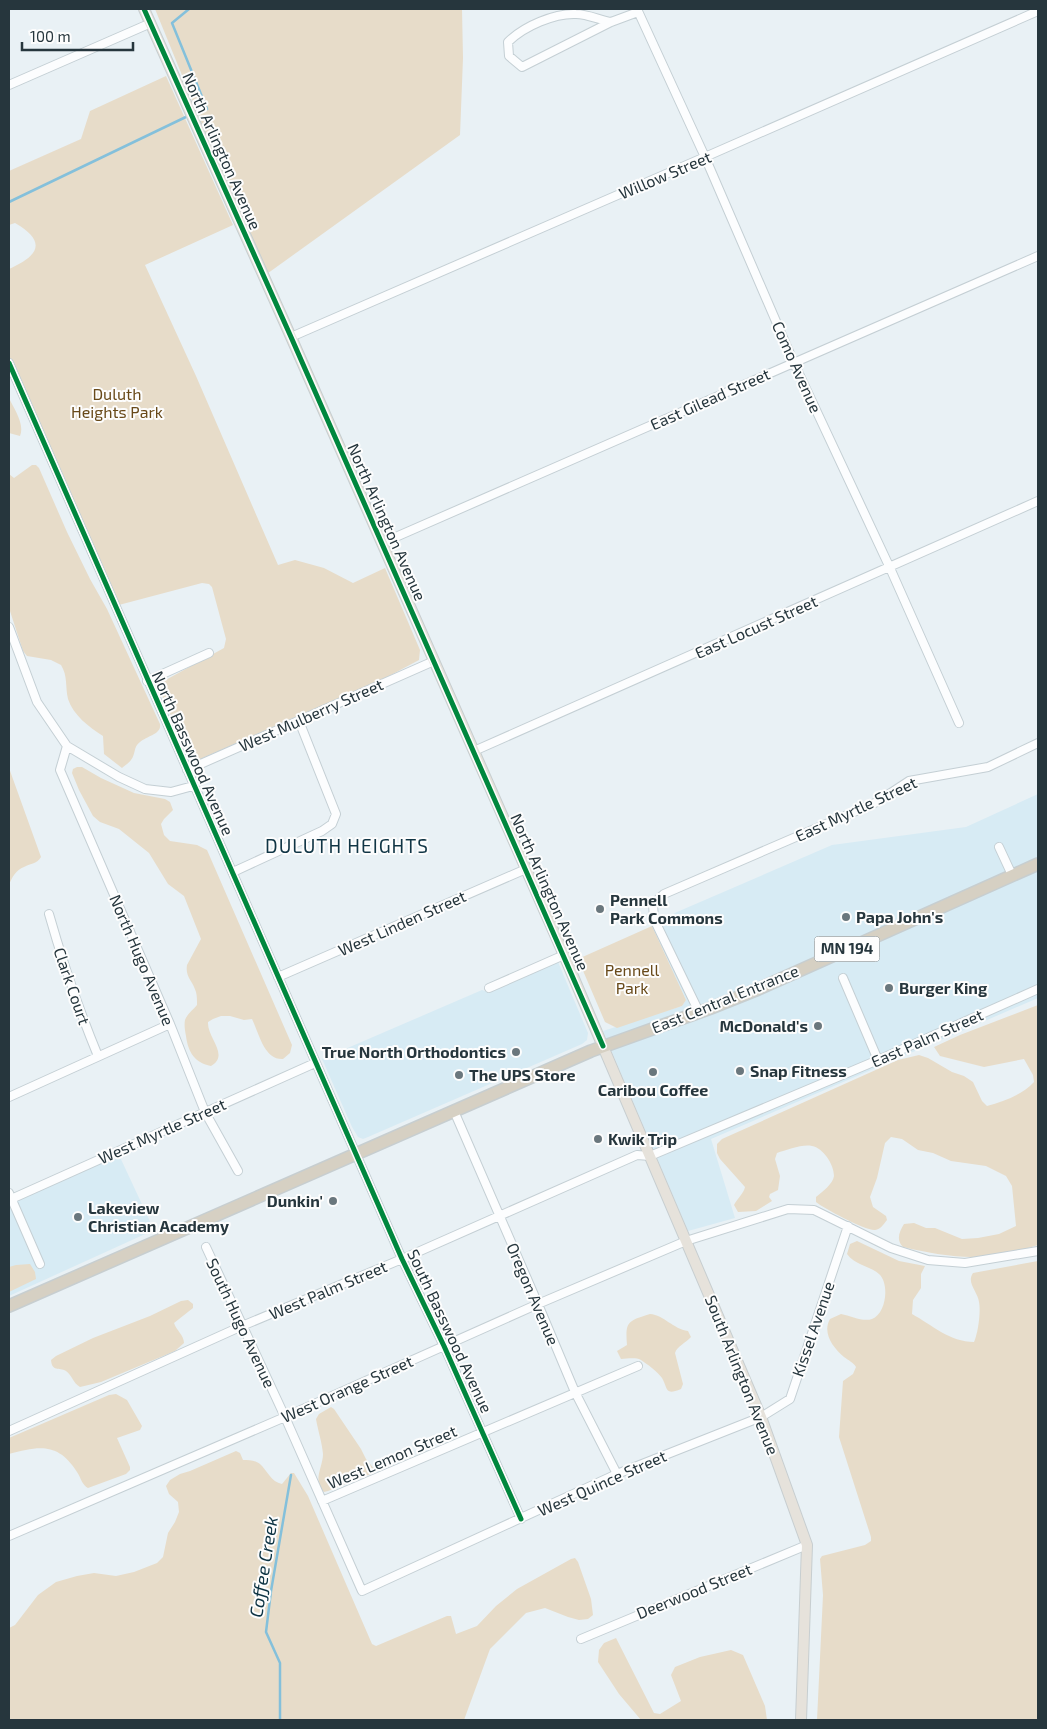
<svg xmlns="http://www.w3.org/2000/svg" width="1047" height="1729" font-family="'Exo 2',sans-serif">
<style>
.built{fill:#d7ebf4}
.green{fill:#e7dcc9}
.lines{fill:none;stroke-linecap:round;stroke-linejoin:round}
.stream{stroke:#84c0db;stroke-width:2.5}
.minor-casing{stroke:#c4cfd4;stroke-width:10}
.major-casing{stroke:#c7ced0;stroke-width:12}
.highway-casing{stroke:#c7ced0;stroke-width:14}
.minor{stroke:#fcfdfe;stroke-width:8}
.major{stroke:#e6e2db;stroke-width:10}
.highway{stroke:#d6d0c3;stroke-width:11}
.cycleway-casing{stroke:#fdfdfd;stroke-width:8}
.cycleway{stroke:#00873e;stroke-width:5}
.poi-dot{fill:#6a777d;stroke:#fdfdfd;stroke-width:2}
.labels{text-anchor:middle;stroke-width:4;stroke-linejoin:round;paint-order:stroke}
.shield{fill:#fdfdfd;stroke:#667277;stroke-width:1}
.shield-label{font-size:15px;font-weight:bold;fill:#26363d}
.street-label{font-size:16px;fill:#26363d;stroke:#fdfdfd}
.park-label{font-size:16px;fill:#684919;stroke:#fdfdfd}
.poi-label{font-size:16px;font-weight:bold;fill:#26363d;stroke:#fdfdfd;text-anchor:start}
.water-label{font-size:18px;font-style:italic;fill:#0d3343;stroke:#fdfdfd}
.quarter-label{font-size:19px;letter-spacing:1px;fill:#103545;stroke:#fdfdfd}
</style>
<rect width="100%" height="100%" fill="#e9f1f5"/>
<!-- built -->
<path class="built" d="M1038,794V998L711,1139L735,1218L688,1231L603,1031L682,1006L686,1000L652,926L677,912L832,845L966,827Z
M558,962L588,1033L587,1040L582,1044L368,1137L363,1139L358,1137L352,1127L322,1059L482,990L488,992Z
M119,1155L154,1230L9,1296V1204Z"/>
<!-- green -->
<path class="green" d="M155,9H462L463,58L460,135L264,276Z
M166,76L233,225L145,265L196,376L278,565L295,560L324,568L353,583L385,568L420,650L419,660L389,676L198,760H192L188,753L159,689L162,682L224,648L226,639L212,587L209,584L202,583L115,606L9,363V269C38,256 48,242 15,223L9,225V171L81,139L90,111Z
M9,398C14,409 25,424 20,436L9,433Z
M32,465H36L39,468L67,532L90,579L107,609L160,724C162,734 147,736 140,742C133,747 136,754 131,760C129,763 124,766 122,768L104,754L103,736C89,727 73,715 68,699C65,687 68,676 61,665L51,660L27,656L23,651L9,608V474L14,478Z
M77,767H82L101,778L134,793L165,799L170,802L173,810L164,819L161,824L164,835L170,841L197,845L207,850L292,1045L290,1053L283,1059C264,1060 259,1033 252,1019L244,1020L230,1016H221L213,1019L208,1022C207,1038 230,1055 211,1066C195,1063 188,1052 186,1036C185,1031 184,1025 185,1020C187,1014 193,1010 197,1005C197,1000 197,996 196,992C193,981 185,977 187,965L201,939L184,896L168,884L149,853L119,829L100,822L93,816L79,790L72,773L73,769Z
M9,768L41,857C37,864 31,863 24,867C16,870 12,877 9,885Z
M652,926L686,1000L682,1006L617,1028L605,1022L578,959Z
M1038,1005V1245C988,1262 954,1259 903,1247C896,1240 899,1232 904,1224L914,1223L926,1228H935L962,1239L978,1238L999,1234L1016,1226L1012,1186L1006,1176L986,1166L951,1161L933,1153L918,1150L902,1139L891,1137L885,1143L877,1178L870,1197L873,1207L886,1216L887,1220C883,1225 881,1229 875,1230C866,1231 823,1208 816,1202V1197C822,1192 833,1184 834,1176C834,1164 823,1148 812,1146C802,1144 787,1150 777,1153L775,1159L780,1176L778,1190L770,1194L769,1197L772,1201L756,1211L738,1212L734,1205C737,1199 744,1193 745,1187L720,1159L717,1153V1144L722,1139L869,1073L898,1060L919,1055L928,1058L952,1072L964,1076L973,1082L982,1101L987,1106C1004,1101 1022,1095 1034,1082L1033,1075L1024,1059L984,1067L940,1056L934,1047L960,1035Z
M857,1241L899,1261L925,1266L921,1274V1288L913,1300L912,1314C932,1325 950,1342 974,1342C978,1333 981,1312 979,1302C978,1292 966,1283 973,1273L1038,1261V1720H817L823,1595L820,1559L822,1556L865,1545L871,1541V1537L839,1437L843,1381L853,1374L856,1367C853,1362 849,1361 844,1357C833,1348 822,1333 830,1319L841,1314C851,1316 863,1322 872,1319C886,1314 890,1284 879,1274C870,1266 855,1265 847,1254L850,1244Z
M30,1264L35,1272L36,1279L9,1292V1267L16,1265Z
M188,1300L193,1304V1308L174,1323C176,1330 184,1335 184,1343L175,1351L101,1382L80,1387C73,1383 72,1375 66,1371C59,1367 52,1372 51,1360L56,1356L93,1338L150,1316L181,1301Z
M650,1314C664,1315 673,1329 688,1331L691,1337C686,1343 677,1346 675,1353L683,1384L681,1389C664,1396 668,1388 662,1378C658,1372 647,1364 641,1360C635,1357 627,1359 621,1359L617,1351L627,1345C625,1321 628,1321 650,1314Z
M116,1394L127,1400L142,1426L140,1430L117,1438L130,1467V1470L126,1474L88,1488C82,1485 81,1478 77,1472C58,1442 39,1446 9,1454V1438L109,1395Z
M331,1407L334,1409L361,1449L366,1459L375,1470L373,1473L328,1491L324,1492C312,1481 323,1467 323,1454C322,1442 318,1431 316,1419L319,1414Z
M236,1451L240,1453L243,1460C249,1460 255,1460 260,1464C267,1470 271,1482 282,1484L291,1473H294L308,1496L372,1644L376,1646L447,1616H451L456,1634L477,1626L496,1606L517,1589L571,1559L575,1558L578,1562L591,1599L593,1615L588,1619L579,1620L568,1617L545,1608L526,1613L490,1649L464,1720H9V1628L15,1625L38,1595L56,1582L77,1576L94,1573L116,1576L134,1572L157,1563L163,1557L168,1533L175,1522L179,1512L178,1502L169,1494L166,1486L170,1480L180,1474L190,1471Z
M616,1638L654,1713L660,1714L681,1701L671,1675L675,1667L700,1657L731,1650L743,1655L765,1706L767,1720H641L619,1694L598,1662L599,1650L604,1643Z"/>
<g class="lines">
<!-- stream -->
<path class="stream" d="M189,9L172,23L207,109L195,113
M9,202L190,115
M280,1720V1663L266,1632L271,1591L291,1475"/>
<defs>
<path id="minor" d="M637,9L705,157L794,363L890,568L959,723
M611,22C600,20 587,14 576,14C555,13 524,26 508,42L509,56L522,67L611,22L638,12
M9,85L151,23
M291,337L705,157L1038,11
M9,363L402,1259L444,1346L521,1519
M382,543L1038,256
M9,627L37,702L67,746L119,777L145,789L171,792L193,786
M147,681L209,653
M67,746L60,770L170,1024L205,1112L238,1171
M474,751L1038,501
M187,770L434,661
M999,847L1012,875
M233,872L322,831L332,824L336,814L299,721
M49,914C63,963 79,1010 98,1056
M278,977L526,869
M843,978L878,1060
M489,988L564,955
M699,1012L654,919L653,904L664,894L877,802L909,781L988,767L1038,743
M9,1097L170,1024
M454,1111L538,1304L575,1392L617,1474
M9,1193L40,1264
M9,1200L315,1063
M206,1247L285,1417L362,1591L617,1474L761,1417L790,1399L848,1226
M9,1431L242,1326L402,1259L637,1155L650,1156L878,1060L1038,989
M322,1501L638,1366
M9,1536L285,1417L538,1304L686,1241L788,1209L814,1210L891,1248L928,1260L965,1263L1038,1251
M581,1639L807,1545"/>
<path id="major" d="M144,9L291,337L564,955L761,1417L807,1545L801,1720"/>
<path id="highway" d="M9,1306L591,1051L711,1008L756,990L1038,864"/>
</defs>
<!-- minor casing -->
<use href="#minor" class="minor-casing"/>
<!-- major casing -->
<use href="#major" class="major-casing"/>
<!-- highway casing -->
<use href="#highway" class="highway-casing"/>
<!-- minor -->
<use href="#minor" class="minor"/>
<!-- major -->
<use href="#major" class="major"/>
<!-- highway -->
<use href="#highway" class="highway"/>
<defs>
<path id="cycleway" d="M144,9L291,337L603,1046
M9,363L402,1259L444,1346L521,1519"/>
</defs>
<!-- cycleway casing -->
<use href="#cycleway" class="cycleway-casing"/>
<!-- cycleway -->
<use href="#cycleway" class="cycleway"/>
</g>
<!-- markers -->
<g class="poi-dot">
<circle cx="600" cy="909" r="5"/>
<circle cx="846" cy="917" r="5"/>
<circle cx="889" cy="988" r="5"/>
<circle cx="818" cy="1026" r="5"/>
<circle cx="516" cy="1052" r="5"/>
<circle cx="740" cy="1071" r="5"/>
<circle cx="653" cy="1072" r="5"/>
<circle cx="459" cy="1075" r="5"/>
<circle cx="598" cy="1139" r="5"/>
<circle cx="333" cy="1201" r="5"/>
<circle cx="78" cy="1217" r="5"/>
</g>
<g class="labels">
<!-- shield labels -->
<rect class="shield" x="814.5" y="936.5" width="65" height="25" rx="4"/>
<g class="shield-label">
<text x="847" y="954">MN 194</text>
</g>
<!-- street labels -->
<g class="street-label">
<text transform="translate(222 151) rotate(66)" y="6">North Arlington Avenue</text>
<text transform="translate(665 175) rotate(-23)" y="6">Willow Street</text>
<text transform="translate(797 367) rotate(66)" y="6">Como Avenue</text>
<text transform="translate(710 399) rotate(-24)" y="6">East Gilead Street</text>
<text transform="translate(387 522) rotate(66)" y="6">North Arlington Avenue</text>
<text transform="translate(756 627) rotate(-24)" y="6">East Locust Street</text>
<text transform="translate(311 715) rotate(-24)" y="6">West Mulberry Street</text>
<text transform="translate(193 753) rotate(66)" y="6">North Basswood Avenue</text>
<text transform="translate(856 809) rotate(-25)" y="6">East Myrtle Street</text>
<text transform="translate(550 892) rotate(66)" y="6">North Arlington Avenue</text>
<text transform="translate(402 923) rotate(-24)" y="6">West Linden Street</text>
<text transform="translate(142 960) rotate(67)" y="6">North Hugo Avenue</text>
<text transform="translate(72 986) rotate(71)" y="6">Clark Court</text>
<text transform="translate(725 999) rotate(-22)" y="6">East Central Entrance</text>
<text transform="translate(927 1038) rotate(-24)" y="6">East Palm Street</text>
<text transform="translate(162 1131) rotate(-24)" y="6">West Myrtle Street</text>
<text transform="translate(328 1290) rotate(-23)" y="6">West Palm Street</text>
<text transform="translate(533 1294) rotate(67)" y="6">Oregon Avenue</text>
<text transform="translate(241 1323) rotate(65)" y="6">South Hugo Avenue</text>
<text transform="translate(813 1329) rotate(-71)" y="6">Kissel Avenue</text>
<text transform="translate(450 1331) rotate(65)" y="6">South Basswood Avenue</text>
<text transform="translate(742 1375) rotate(68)" y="6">South Arlington Avenue</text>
<text transform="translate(347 1389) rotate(-24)" y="6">West Orange Street</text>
<text transform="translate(392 1457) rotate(-23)" y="6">West Lemon Street</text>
<text transform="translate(602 1483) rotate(-24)" y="6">West Quince Street</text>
<text transform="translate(694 1591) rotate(-22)" y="6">Deerwood Street</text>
</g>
<!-- park labels -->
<g class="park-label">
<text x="117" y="400">Duluth<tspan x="117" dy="18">Heights Park</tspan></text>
<text x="632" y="976">Pennell<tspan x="632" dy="18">Park</tspan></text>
</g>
<!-- poi labels -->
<g class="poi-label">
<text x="610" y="906">Pennell<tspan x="610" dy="18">Park Commons</tspan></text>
<text x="856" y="923">Papa John's</text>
<text x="899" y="994">Burger King</text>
<text x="808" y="1032" text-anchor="end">McDonald's</text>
<text x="506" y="1058" text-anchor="end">True North Orthodontics</text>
<text x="750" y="1077">Snap Fitness</text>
<text x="469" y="1081">The UPS Store</text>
<text x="653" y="1096" text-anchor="middle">Caribou Coffee</text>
<text x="608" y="1145">Kwik Trip</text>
<text x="323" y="1207" text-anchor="end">Dunkin'</text>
<text x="88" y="1214">Lakeview<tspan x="88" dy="18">Christian Academy</tspan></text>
</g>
<!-- water labels -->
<g class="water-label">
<text transform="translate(264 1567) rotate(-81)" y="6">Coffee Creek</text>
</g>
<!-- quarter labels -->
<g class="quarter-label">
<text x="347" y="853">DULUTH HEIGHTS</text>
</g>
</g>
<!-- border -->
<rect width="1047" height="1729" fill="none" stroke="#26363d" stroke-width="20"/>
<!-- scale -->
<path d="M22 42v8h111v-8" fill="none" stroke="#26363d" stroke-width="2.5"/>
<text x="30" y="42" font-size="15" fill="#26363d" stroke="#fdfdfd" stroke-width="4" paint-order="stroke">100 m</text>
</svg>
